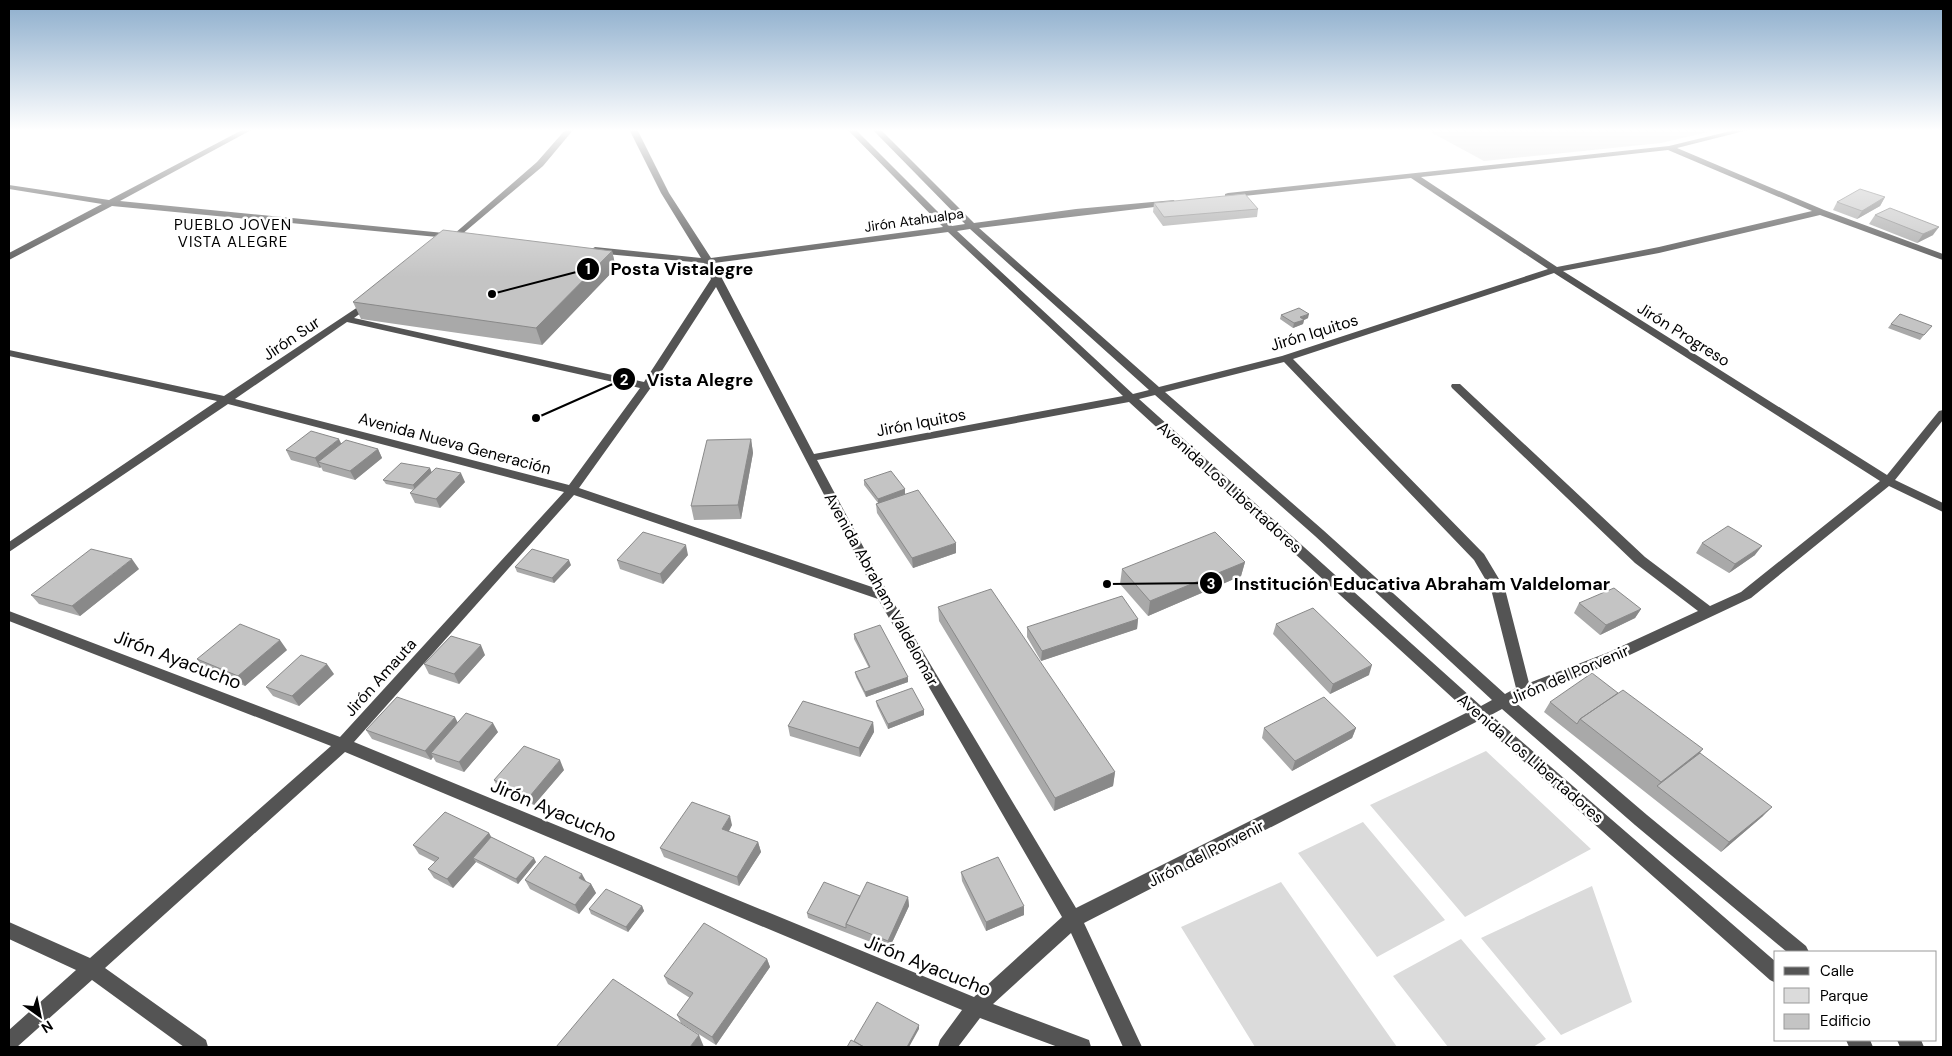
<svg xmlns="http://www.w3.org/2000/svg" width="1952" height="1056" font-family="'DM Sans',sans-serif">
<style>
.green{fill:#dbdbdb}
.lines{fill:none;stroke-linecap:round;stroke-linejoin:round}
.minor{fill:#545454;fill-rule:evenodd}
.wall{fill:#a9a9a9}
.shaded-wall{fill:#898989}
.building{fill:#c4c4c4;stroke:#898989}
.labels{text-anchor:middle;stroke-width:5;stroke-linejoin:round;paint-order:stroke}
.far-street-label{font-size:14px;fill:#000;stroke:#fff}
.far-neighbourhood-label{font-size:15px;letter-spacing:1px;fill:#000;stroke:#fff}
.street-label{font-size:16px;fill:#000;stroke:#fff}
.near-street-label{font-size:19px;fill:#000;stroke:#fff}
.leader{fill:none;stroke:#000;stroke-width:2}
.callout-dot{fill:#000;stroke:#fff;stroke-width:2}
.mark-label{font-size:15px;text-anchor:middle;font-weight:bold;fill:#fff}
.callout-label{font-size:18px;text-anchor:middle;font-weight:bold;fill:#000;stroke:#fff;stroke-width:5;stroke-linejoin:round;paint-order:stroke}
</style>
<rect width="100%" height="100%" fill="#fff"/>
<!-- green -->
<path class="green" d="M1425,129H1721L1661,143L1484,161Z
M1486,751L1591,849L1465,917L1370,805Z
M1363,822L1445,920L1377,957L1298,853Z
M1281,882L1397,1047H1255L1181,927Z
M1592,886L1632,1002L1561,1035L1481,938Z
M1461,939L1546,1039L1533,1047H1448L1393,976Z"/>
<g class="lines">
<!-- minor -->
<path class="minor" d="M244,129H253L120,201L454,234L537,162L566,129H574L543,166L448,246L444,243L448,238L112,206L9,260V253L102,204L9,189V185L109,200Z
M629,129H637L669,193L711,258L943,227L847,129H855L952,226L965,224L872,129H880L974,223L1076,209L1174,200L1175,202L1171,205L979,228L1159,387L1282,356L1548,269L1411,178L1225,198V194L1228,193L1669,146L1739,129H1752L1677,148L1824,210L1943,254V260L1940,259L1820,215L1659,253L1563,271L1887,475L1939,411L1943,410V420L1895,480L1943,503V512L1889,486L1751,598L1619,660L1515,702L1647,815L1806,946L1809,952H1787L1635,825L1502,709L1491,715L1776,962V983L1770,980L1478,721L1084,923L1142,1047H1123L1071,933L993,1004L1089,1040L1091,1047H1058L980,1018L958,1047H938L940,1040L962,1010L345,752L105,968L206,1040L208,1047H184L92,980L17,1047H9V1030L76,970L9,939V922L90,958L331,746L9,621V611L340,737L564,492L228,404L9,552V542L217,401L9,356V350L224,396L370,299L375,302L373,304L354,318L644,382L711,279L704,263L595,253L590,250L595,247L701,258L661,193ZM1668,150L1812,211L1659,247L1557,267L1421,177ZM970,229L1149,390L1133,394L957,231ZM948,232L1123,396L814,454L714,263ZM1554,273L1880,481L1741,592L1710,606L1645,557L1460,384H1452L1451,386L1452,388L1635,563L1698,611L1609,652L1529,683L1505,589L1484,554L1293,359ZM716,287L872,587L579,488L652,386ZM347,322L640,388L569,485L235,399ZM1284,362L1474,560L1491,589L1516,688L1505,694L1323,530L1165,392ZM1155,395L1315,536L1492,700L1481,706L1139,399ZM1129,402L1468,712L1076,908L889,595L817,460ZM574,495L878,599L1062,917L974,997L354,742Z
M1846,1040H1870L1873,1047H1849Z
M1897,1040H1921L1924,1047H1900Z"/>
</g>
<!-- wall -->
<path class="wall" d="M1885,197L1880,206L1857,219L1833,210L1837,202Z
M1154,203L1258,209L1257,217L1163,226L1153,212Z
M1875,215L1933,235L1917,243L1869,224Z
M612,251L616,268L542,345L361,319L353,302Z
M1281,315L1308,318L1304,320L1303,324L1293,328L1280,319Z
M1891,324L1928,330L1920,340L1888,328Z
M751,439L753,453L741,519L694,520L691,506Z
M342,444L378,449L382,458L355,480L323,471L321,467L320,468L291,460L286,450Z
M430,468L431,472L465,482L440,508L415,503L410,493L414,490L386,484L383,480Z
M864,480L905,489V494L956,553L913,568L877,513L876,504L878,503L864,485Z
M1702,543L1755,555L1729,573L1696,553Z
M688,555L663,584L620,569L617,560Z
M1245,562L1241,576L1148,616L1120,584L1122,569Z
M571,565L554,583L517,572L515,567Z
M139,569L80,616L39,604L31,595Z
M1579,603L1641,609L1635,618L1600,635L1574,613Z
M938,607L1115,772L1113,786L1054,811L939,621Z
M1138,619L1137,629L1041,661L1027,637V627Z
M1276,624L1369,675L1330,694L1273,634Z
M854,634L908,682L866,697L856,677L855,672L869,668L854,639Z
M287,650L245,686L204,669L197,659Z
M485,655L459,684L429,674L424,664Z
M334,674L299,706L273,696L266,687Z
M876,701L924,710V715L888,729L877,706Z
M1550,702L1700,753L1763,816L1721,852L1544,712Z
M458,722L498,732L464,772L436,762L433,757L431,760L372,739L366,730Z
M873,722L874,732L860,757L790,736L788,726Z
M1264,728H1356L1352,738L1292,771L1262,738Z
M564,770L534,805L499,790L494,780Z
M732,825L729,831L758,842L761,852L739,886L664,857L660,848Z
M489,833L491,837L536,862L518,884L476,862L453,888L434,878L428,869L435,862L419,854L413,845Z
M961,872L1024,915L986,931L962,881Z
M525,880L586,882L591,884L596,893L579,914L530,889Z
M860,896L908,897L909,906L889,949L808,918L807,913Z
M642,906L644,911L628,932L591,914L589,909Z
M767,959L770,967L716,1045L681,1023L677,1015L690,998L668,984L664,976Z"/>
<!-- shaded-wall -->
<path class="shaded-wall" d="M1885,197L1880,206L1857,219L1862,211Z
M1939,227L1933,235L1917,243L1923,234Z
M612,251L616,268L542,345L536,328Z
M1309,314L1308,318L1304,320L1303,324L1293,328L1294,323L1300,317Z
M339,439L344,449L318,462L321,467L320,468L315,458Z
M751,439L753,453L741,519L738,505Z
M378,449L382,458L355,480L350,471Z
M430,468L432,473L415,490L413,485Z
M461,473L465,482L440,508L436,499Z
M905,489V494L878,504V499Z
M956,543V553L913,568L912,558Z
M686,545L688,555L663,584L660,574Z
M1762,546L1755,555L1729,573L1735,564Z
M132,559L139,569L80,616L72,606Z
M569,560L571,565L554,583L552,578Z
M1245,562L1241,576L1148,616L1150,601Z
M1641,609L1635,618L1600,635L1606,625Z
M1138,619L1137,629L1041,661L1042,651Z
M280,640L287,650L245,686L238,676Z
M481,645L485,655L459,684L454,674Z
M327,664L334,674L299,706L292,696Z
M1372,665L1369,675L1330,694L1333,684Z
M908,677V682L866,697L865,692Z
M924,710V715L888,729V724Z
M455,717L460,727L431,753L433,757L431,760L425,751Z
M873,722L874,732L860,757L859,748Z
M493,723L498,732L464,772L459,762Z
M1356,728L1352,738L1292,771L1295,761Z
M1703,749L1692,763L1657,786L1661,782Z
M560,760L564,770L534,805L530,796Z
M1115,772L1113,786L1054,811L1055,798Z
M1772,807L1763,816L1721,852L1729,842Z
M730,816L732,825L725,838L722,829Z
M489,833L494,842L473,858L476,862L453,888L447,879Z
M758,842L761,852L739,886L737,877Z
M534,858L536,862L518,884L516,879Z
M582,874L587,883L579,878Z
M591,884L596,893L579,914L575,905Z
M908,897L909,906L889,949L888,941Z
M642,906L644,911L628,932L626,927Z
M1024,906V915L986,931V922Z
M767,959L770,967L716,1045L712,1037Z
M919,1025V1029L909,1047H907Z
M699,1035L704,1047H690Z"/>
<!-- building -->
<path class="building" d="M1860,189L1885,197L1862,211L1837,202Z
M1245,194L1258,209L1164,217L1154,203Z
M1890,208L1939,227L1923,234L1875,215Z
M443,230L612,251L536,328L353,302Z
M1299,308L1309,314L1300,317L1304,320L1294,323L1281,315Z
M1900,314L1932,326L1924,335L1891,324Z
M311,431L339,439L315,458L286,450Z
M751,439L738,505L691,506L707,440Z
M346,440L378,449L350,471L318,462Z
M401,463L430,468L413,485L383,480Z
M436,468L461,473L436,499L410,493Z
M891,471L905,489L878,499L864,480Z
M918,490L956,543L912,558L876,504Z
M1728,526L1762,546L1735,564L1702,543Z
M643,532L686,545L660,574L617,560Z
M1215,532L1245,562L1150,601L1122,569Z
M91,549L132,559L72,606L31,595Z
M532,549L569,560L552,578L515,567Z
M1614,588L1641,609L1606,625L1579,603Z
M991,589L1115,772L1055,798L938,607Z
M1122,596L1138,619L1042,651L1027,627Z
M1313,608L1372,665L1333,684L1276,624Z
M240,624L280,640L238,676L197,659Z
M880,625L908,677L865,692L855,672L870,667L854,634Z
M451,636L481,645L454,674L424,664Z
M301,655L327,664L292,696L266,687Z
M1592,673L1618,693L1580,719L1577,724L1550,702Z
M912,688L924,710L888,724L876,701Z
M1623,690L1703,749L1661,782L1580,719Z
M397,697L455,717L425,751L366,730Z
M1324,697L1356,728L1295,761L1264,728Z
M803,701L873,722L859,748L788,726Z
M466,713L493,723L459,762L431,753Z
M524,746L560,760L530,796L494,780Z
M1700,753L1772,807L1729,842L1657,786Z
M692,802L730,816L722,829L758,842L737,877L660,848Z
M445,812L489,833L447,879L428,869L439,858L413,845Z
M491,837L534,858L516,879L473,858Z
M545,856L582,874L579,878L591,884L575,905L525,880Z
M998,857L1024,906L986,922L961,872Z
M824,882L860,896L846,924V928L807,913Z
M867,882L908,897L888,941L846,924Z
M606,889L642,906L626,927L589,909Z
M704,923L767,959L712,1037L677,1015L693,993L664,976Z
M613,979L699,1035L690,1047H556Z
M877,1002L919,1025L907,1047H864L854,1041Z
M851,1040L864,1047H847Z"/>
<!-- sky -->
<linearGradient id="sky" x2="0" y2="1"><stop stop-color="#8cadcc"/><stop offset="0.47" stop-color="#fff"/><stop offset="1" stop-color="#fff" stop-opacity="0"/></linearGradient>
<rect width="1952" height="277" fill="url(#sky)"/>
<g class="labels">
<!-- far-street labels -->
<g class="far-street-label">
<text transform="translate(914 220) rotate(-8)" y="5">Jirón Atahualpa</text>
</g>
<!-- far-neighbourhood labels -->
<g class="far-neighbourhood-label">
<text x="233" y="230">PUEBLO JOVEN<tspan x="233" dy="17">VISTA ALEGRE</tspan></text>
</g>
<!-- street labels -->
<g class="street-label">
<text transform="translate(1314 332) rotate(-17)" y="6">Jirón Iquitos</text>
<text transform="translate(1684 334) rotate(32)" y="6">Jirón Progreso</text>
<text transform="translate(291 338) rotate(-34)" y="6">Jirón Sur</text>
<text transform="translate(921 422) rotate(-11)" y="6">Jirón Iquitos</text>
<text transform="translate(455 443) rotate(15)" y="6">Avenida Nueva Generación</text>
<text transform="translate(1230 487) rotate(42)" y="6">Avenida Los Libertadores</text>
<text transform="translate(882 589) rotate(61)" y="6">Avenida Abraham Valdelomar</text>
<text transform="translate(1569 674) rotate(-23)" y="6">Jirón del Porvenir</text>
<text transform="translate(380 677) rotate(-48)" y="6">Jirón Amauta</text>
<text transform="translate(1531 758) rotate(41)" y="6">Avenida Los Libertadores</text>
<text transform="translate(1206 853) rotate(-27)" y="6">Jirón del Porvenir</text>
</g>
<!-- near-street labels -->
<g class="near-street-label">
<text transform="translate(178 659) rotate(21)" y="7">Jirón Ayacucho</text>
<text transform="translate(554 810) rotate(23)" y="7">Jirón Ayacucho</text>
<text transform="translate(928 965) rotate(22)" y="7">Jirón Ayacucho</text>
</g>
</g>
<!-- callouts -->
<path class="leader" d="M492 294L588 269M536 418L624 379M1107 584L1211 583"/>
<g class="callout-dot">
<circle cx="492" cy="294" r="5"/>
<circle cx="536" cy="418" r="5"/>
<circle cx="1107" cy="584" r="5"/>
<circle cx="588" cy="269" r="12"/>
<circle cx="624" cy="379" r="12"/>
<circle cx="1211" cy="583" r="12"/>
</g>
<g class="mark-label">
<text x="588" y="274">1</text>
<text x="624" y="385">2</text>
<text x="1211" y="589">3</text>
</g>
<g class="callout-label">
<text x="682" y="275">Posta Vistalegre</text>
<text x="700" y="386">Vista Alegre</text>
<text x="1422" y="590">Institución Educativa Abraham Valdelomar</text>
</g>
<!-- border -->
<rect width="1952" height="1056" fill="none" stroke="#000000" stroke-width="20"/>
<!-- legend -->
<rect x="1774" y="951" width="162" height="90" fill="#ffffff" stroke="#999999"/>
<rect x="1784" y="967" width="25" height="8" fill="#545454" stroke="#999999"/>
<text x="1820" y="976" font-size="15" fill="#000000">Calle</text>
<rect x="1784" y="988" width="25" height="15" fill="#dbdbdb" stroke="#999999"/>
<text x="1820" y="1001" font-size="15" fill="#000000">Parque</text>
<rect x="1784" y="1014" width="25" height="15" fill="#c4c4c4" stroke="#999999"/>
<text x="1820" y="1026" font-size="15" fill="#000000">Edificio</text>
<!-- north arrow -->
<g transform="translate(40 1016) rotate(147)" stroke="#ffffff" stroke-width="4" paint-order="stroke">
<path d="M0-4L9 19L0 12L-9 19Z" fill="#000000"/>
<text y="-8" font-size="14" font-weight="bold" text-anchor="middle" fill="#000000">N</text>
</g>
</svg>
